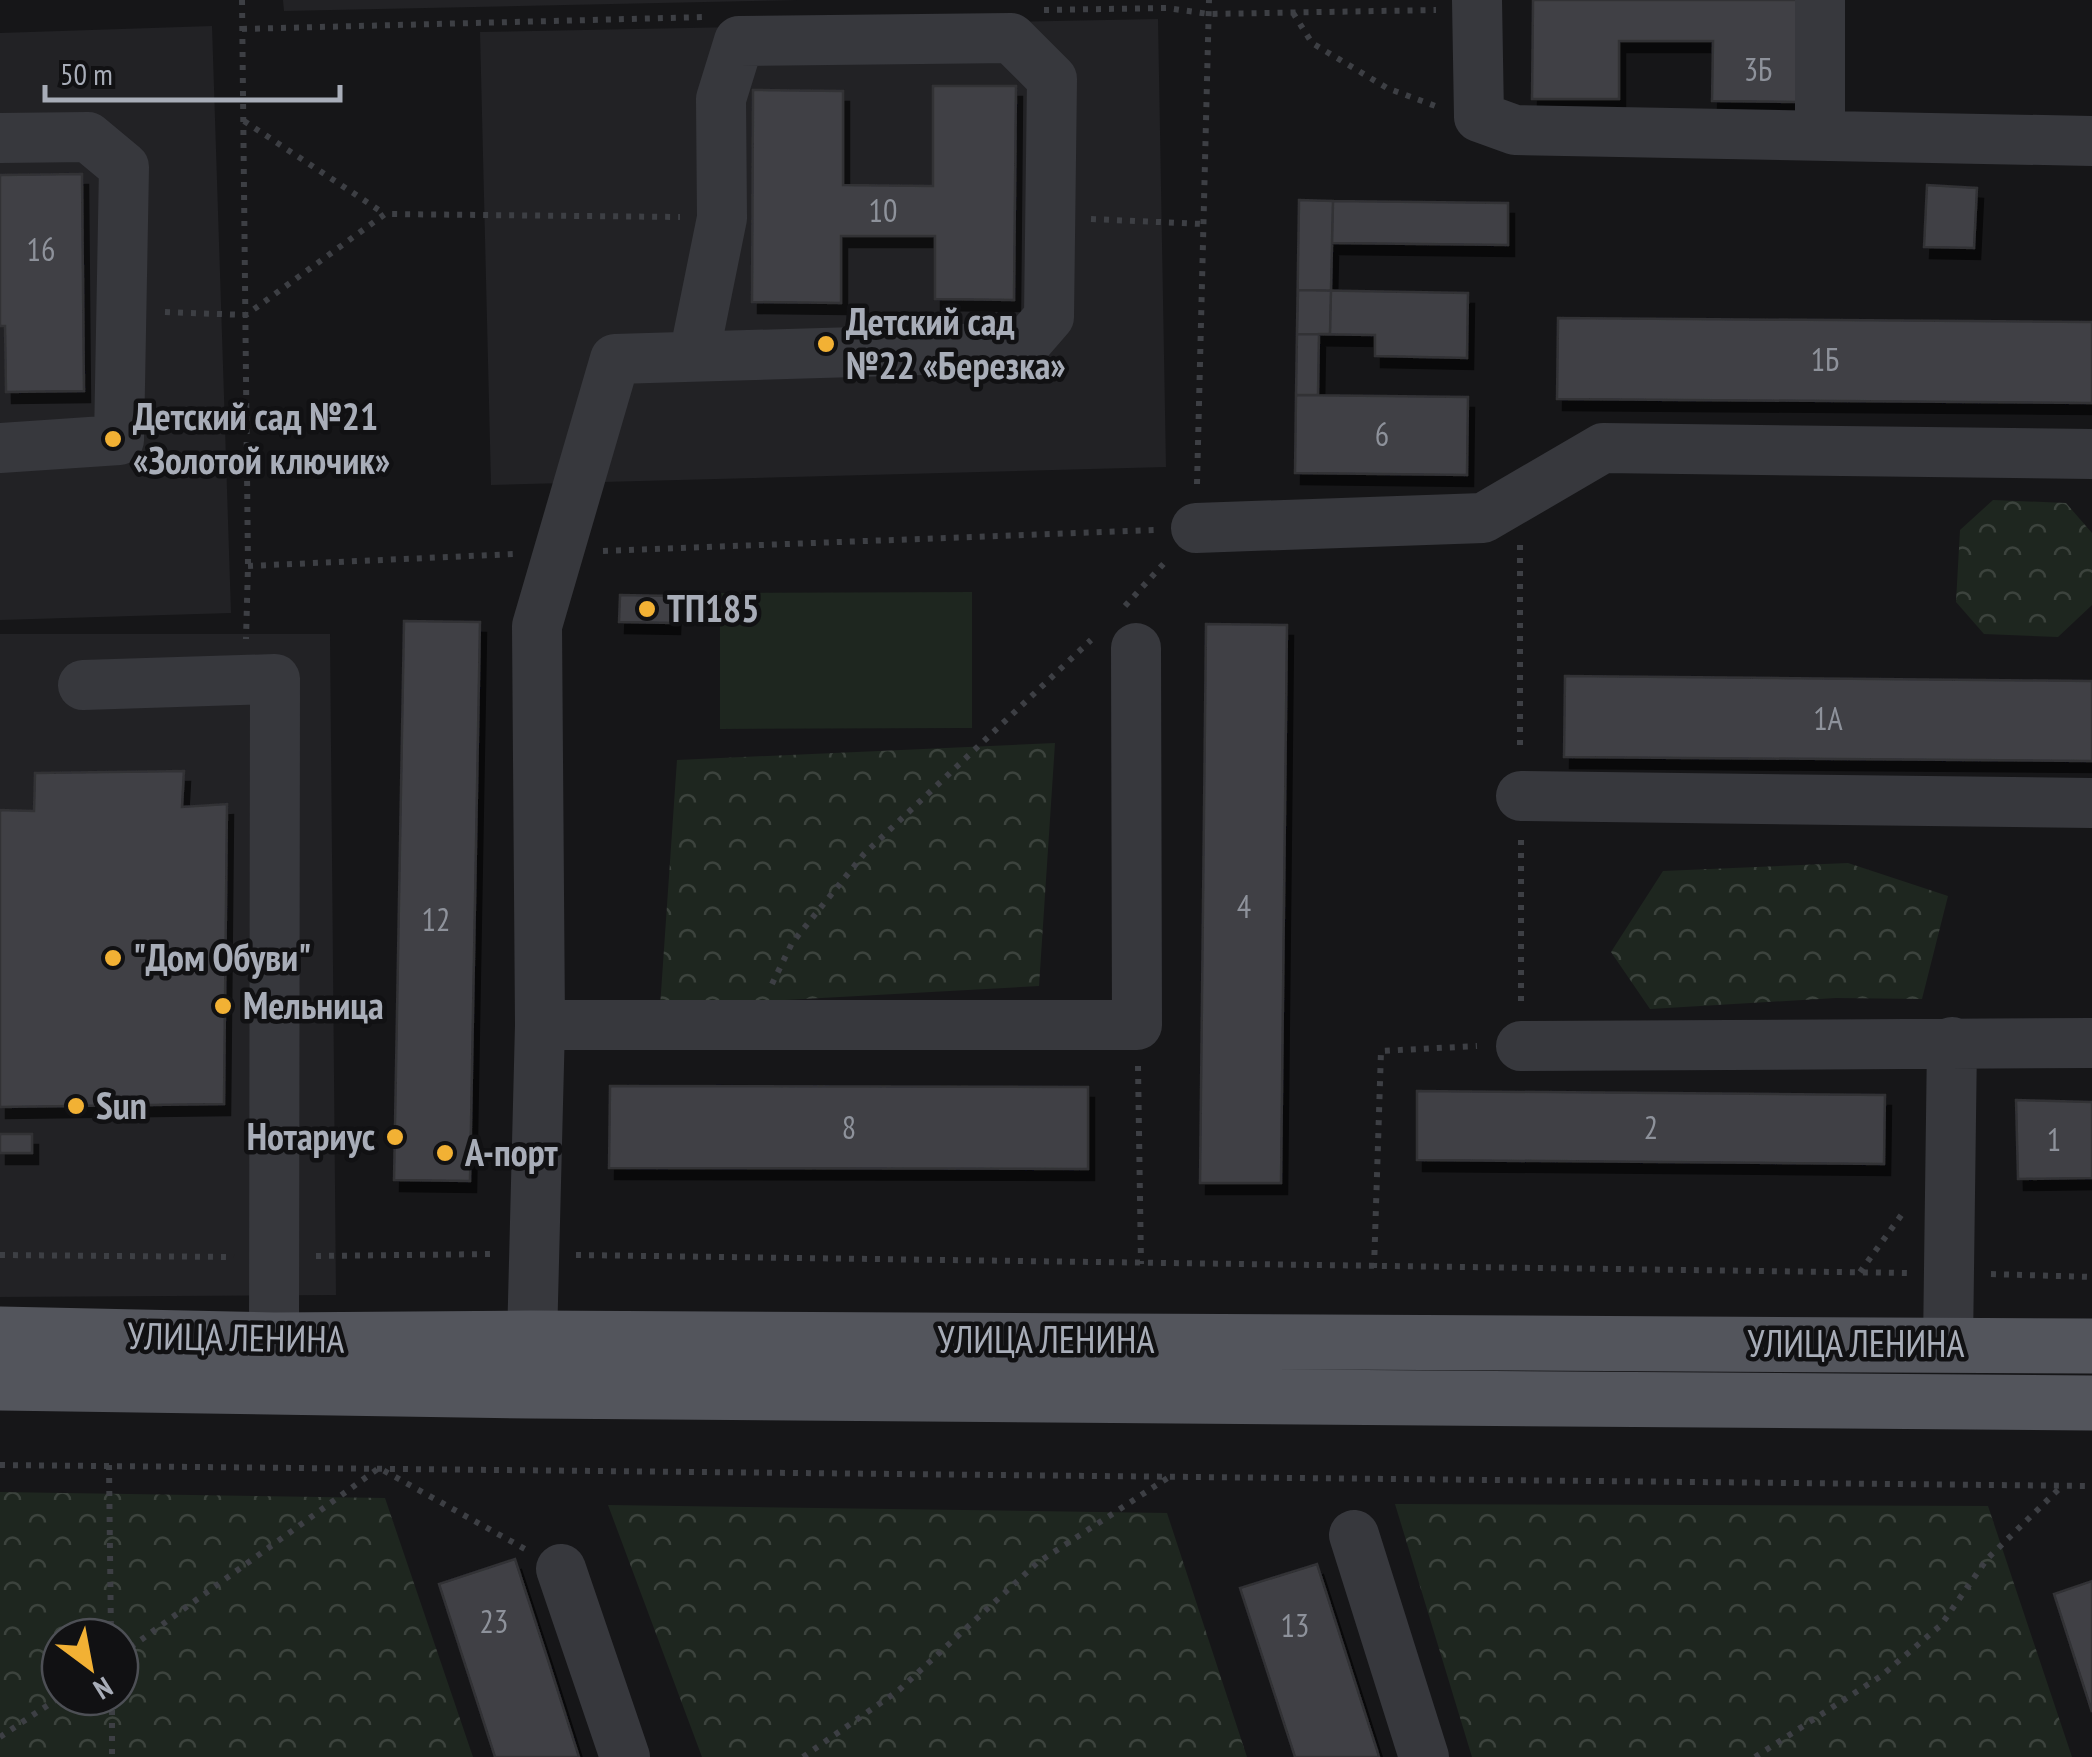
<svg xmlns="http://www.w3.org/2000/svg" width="2092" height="1757" font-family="'PT Sans Narrow',sans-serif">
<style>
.built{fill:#222225}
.forest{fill:url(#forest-crowns);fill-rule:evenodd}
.pitch{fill:#1e261f}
.building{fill:#404145;stroke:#303034;stroke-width:2.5;filter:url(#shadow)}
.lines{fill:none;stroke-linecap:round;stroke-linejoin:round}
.path{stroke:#3d3f44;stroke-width:6;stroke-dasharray:5 8;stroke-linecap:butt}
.minor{stroke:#37383d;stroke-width:50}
.major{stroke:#53555c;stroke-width:55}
.poi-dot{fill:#f2b134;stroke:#111113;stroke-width:4}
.labels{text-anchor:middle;stroke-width:9;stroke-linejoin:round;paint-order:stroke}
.number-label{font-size:32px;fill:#8e929b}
.poi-label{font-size:38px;font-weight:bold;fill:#a8adb8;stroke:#111113;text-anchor:start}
.street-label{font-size:38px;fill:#a8adb8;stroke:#111113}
</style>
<defs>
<pattern id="forest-crowns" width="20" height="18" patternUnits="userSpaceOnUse" patternTransform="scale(2.5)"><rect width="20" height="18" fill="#1e261f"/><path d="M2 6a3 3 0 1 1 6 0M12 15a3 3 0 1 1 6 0" fill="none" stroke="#3c433d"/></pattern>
<filter id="shadow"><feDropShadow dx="6" dy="11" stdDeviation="0" flood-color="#0009"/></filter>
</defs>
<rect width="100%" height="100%" fill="#161618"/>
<!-- built -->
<path class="built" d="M283,0H799L284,11Z
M1158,19L1166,467L491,485L480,32Z
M212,26L231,613L0,620V33Z
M0,634H330L336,1295L0,1297Z"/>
<!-- forest -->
<path class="forest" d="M1993,500L2066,503L2092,533V605L2058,637L1984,634L1956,602L1960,530Z
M1055,743L1039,986L660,1007L677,760Z
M1848,863L1948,896L1922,999L1836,998L1650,1009L1611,952L1663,871Z
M0,1492L385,1498L473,1757H0ZM60,1637H120V1697H60Z
M1395,1504L1988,1506L2072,1757H1472Z
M608,1505L1167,1513L1247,1757H702Z"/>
<!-- pitch -->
<path class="pitch" d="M972,592V728L720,729V593Z"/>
<!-- building -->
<path class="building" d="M1533,0H1805L1803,102L1712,101L1713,41H1619V99H1532Z
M933,86H1016L1014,300L935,299V236H841V303L752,302L753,90L843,91V185L933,186Z
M82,174L84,391L6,392L5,326H0V175Z
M1927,185L1977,188L1974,248L1924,247Z
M1299,200L1333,201L1330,334H1319L1318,395H1296Z
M1333,201L1508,203V245L1332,243Z
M1298,290L1468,293L1467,358L1375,356V335L1297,334Z
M1558,318L2092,322V403L1557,399Z
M1296,395L1468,397L1467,475L1295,473Z
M620,595L675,596L674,623L619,622Z
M404,621L480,622L470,1181L394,1180Z
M1206,624L1287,625L1281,1183H1200Z
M1565,676L2092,681V761L1564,757Z
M184,771L182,807L227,804L224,1104L0,1107V810L34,811L35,773Z
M610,1086L1088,1087V1169L609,1168Z
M1417,1091L1885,1095L1884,1164L1417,1160Z
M2016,1100L2092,1102V1178L2018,1179Z
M0,1134H32V1153H0Z
M515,1559L548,1660L579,1757H495L439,1584Z
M1317,1564L1377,1750L1379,1757H1295L1240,1588Z
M2092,1581V1712L2054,1594Z"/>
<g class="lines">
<!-- path -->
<path class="path" d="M242,0L248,566L246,639
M1044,10L1167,8L1209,14L1436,10
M1293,13L1312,43L1387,88L1438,107
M242,29L706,17
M244,121L385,214
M1091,219L1203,224
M165,312L246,315L385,214L680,217
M1197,484L1209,0
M1520,545V752
M603,551L1155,530
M248,566L515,554
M1125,606L1167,560
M1521,840V1002
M772,984L792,943L864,854L1091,640
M1138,1066L1141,1264
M0,1255L234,1257
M576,1255L1909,1273
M316,1256L494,1254
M1374,1268L1381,1051L1477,1046
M1860,1272L1905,1210
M1991,1274L2092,1277
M0,1465L2092,1486
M109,1465L111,1637
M120,1655L379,1468L525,1549
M112,1697V1757
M0,1737L60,1697
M803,1757L899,1690L1037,1563L1169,1477
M1755,1757L1881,1676L1941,1625L1987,1559L2062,1486"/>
<!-- minor -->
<path class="minor" d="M1477,0L1479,117L1515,130L2092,141
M1820,136V0
M0,138L88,137L124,167L119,440L0,448
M1196,528L1483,518L1603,448L2092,454
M83,685L275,679L274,1340
M1521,796L2092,803
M540,1025H1137L1136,648
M1521,1046L2092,1043
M1948,1345L1952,1042
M531,1380L540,1025L537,626L615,359L1023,347L1049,317L1052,79L1011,38L739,41L721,99L722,218L694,356
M1354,1535L1424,1757
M561,1569L625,1757"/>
<!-- major -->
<path class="major" d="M0,1334L274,1340L531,1338L2092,1346
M0,1383L531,1391L2092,1403"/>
</g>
<!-- markers -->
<g class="poi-dot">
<circle cx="826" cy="344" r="10"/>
<circle cx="113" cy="439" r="10"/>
<circle cx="647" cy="609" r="10"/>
<circle cx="113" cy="958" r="10"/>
<circle cx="223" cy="1006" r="10"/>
<circle cx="76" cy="1106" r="10"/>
<circle cx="395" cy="1137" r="10"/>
<circle cx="445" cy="1153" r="10"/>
</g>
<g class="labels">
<!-- number labels -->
<g class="number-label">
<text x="1758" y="81">3Б</text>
<text x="883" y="222">10</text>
<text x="41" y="261">16</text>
<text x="1825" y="371">1Б</text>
<text x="1382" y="446">6</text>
<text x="1828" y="730">1А</text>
<text x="1244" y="918">4</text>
<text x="436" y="931">12</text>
<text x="849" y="1139">8</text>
<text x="1651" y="1139">2</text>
<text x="2054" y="1151">1</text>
<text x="494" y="1633">23</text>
<text x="1295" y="1637">13</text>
</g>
<!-- poi labels -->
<g class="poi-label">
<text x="846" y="335">Детский сад<tspan x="846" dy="44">№22 «Березка»</tspan></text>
<text x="133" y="430">Детский сад №21<tspan x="133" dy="44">«Золотой ключик»</tspan></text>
<text x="667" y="622">ТП185</text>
<text x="133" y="971">"Дом Обуви"</text>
<text x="243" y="1019">Мельница</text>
<text x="96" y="1119">Sun</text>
<text x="375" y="1150" text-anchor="end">Нотариус</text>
<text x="465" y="1166">А-порт</text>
</g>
<!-- street labels -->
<g class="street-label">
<text transform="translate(236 1338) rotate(1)" y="13">УЛИЦА ЛЕНИНА</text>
<text x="1046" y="1353">УЛИЦА ЛЕНИНА</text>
<text x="1856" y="1357">УЛИЦА ЛЕНИНА</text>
</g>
</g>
<!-- north arrow -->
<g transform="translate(90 1667) rotate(148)"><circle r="48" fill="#111113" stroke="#4d4f55" stroke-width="2.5"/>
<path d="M0-8L18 38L0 25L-18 38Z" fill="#f2b134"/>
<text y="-15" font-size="28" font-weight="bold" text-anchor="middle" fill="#a8adb8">N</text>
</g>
<!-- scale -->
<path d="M45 85v15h295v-15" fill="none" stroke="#a8adb8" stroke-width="5"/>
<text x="60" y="85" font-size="30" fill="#a8adb8" stroke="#111113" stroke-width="8" paint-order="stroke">50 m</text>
</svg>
